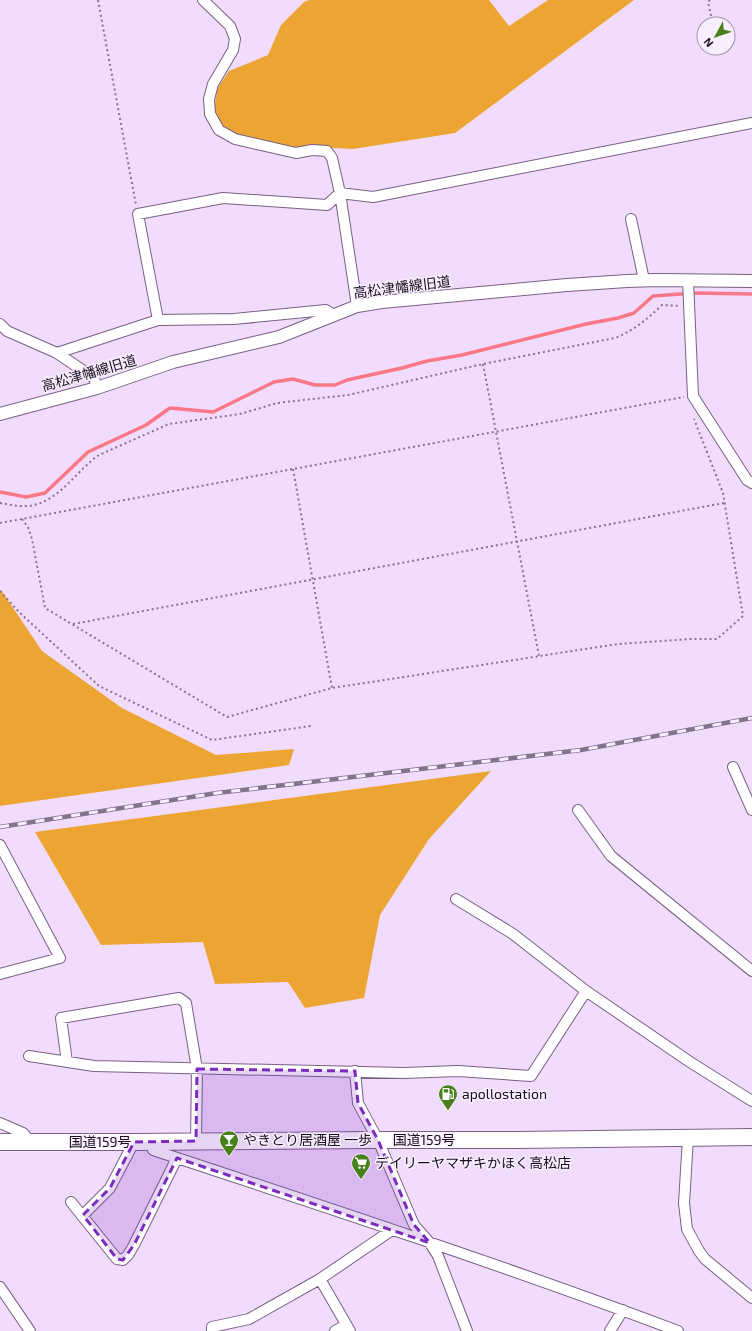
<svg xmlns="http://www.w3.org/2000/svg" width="752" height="1331" font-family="'Exo 2','Noto Sans JP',sans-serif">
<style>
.green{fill:#eca532}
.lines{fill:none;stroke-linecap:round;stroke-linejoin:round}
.stream{stroke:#f97787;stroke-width:3.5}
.minor-casing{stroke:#786084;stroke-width:12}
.tertiary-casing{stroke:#786084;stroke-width:14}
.trunk-casing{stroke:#786084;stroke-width:18}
.path{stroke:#84748c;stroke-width:2;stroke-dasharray:2 3;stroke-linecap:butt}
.minor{stroke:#fff;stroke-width:10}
.tertiary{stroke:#fff;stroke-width:12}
.trunk{stroke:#fff;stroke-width:16}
.rail-casing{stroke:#83748b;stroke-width:4.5}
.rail{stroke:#f9eeff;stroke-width:3;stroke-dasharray:9;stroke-linecap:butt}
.marked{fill:#7b2cbf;fill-opacity:0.2;stroke:#7b2cbf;stroke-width:3;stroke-dasharray:8 5;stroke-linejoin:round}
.labels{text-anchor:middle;stroke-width:3;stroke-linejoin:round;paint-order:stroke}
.street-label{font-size:14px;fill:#180f1d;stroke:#f9eeff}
.poi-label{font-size:14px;fill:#180f1d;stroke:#f9eeff;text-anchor:start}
</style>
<rect width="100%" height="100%" fill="#f2dcfd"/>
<!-- green -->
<path class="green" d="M309,0H489L509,26L548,0H634L455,133L353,149L315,147L286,149L242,139L222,126L214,110L217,89L229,71L268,55L281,25L304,2Z
M1,590L42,651L122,708L216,755L294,749L289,765L0,806V592Z
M491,771L429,839L380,915L364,998L305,1008L288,982L215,984L203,942L101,945L35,832Z"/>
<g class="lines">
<!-- stream -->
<path class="stream" d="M0,492L26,497L45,493L88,452L146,425L170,408L213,412L274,382L293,379L315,385H335L347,380L402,368L427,361L462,355L586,324L618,318L634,313L653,296L694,293L752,294"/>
<defs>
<path id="minor" d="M203,0L230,26L235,39L233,50L213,84L209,99L210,114L219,130L235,139L296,153L312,150L327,151L332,158L340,193L357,306
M631,219L644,280
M688,280L693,396L747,480L752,483
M158,320L138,214L223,198L327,205L340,193L373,197L752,123
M0,324L7,331L57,353L94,378L97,388
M57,353L158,320L234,319L326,310L334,315
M733,767L752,810
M578,810L611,856L752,971
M0,845L60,958L0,974
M456,899L513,934L586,991L690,1062L752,1101
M29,1056L94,1066L404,1073L458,1071L531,1076L586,991
M67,1062L61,1018L179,998L186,1003L197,1069L196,1141
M355,1071L358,1103L378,1140L414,1225L430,1243L438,1256L467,1331
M0,1123L23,1133L31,1142
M688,1138L684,1203L687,1229L699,1251L705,1259L752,1298
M151,1142L153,1150C329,1208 505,1266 678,1331
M71,1202L117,1259L123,1260L128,1255L134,1245L177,1158
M83,1215L110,1188L134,1142
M320,1279L350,1331
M0,1287L30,1331
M212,1331V1327L249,1319L320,1279L392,1230
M335,1331L346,1325
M610,1331L623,1310"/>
<path id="tertiary" d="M0,414L97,388L173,362L279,337L357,306L382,302L567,285L627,281L656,280L752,281"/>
<path id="trunk" d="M0,1142H134L371,1140H517L752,1137"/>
</defs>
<!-- minor casing -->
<use href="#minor" class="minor-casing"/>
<!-- tertiary casing -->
<use href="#tertiary" class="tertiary-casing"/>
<!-- trunk casing -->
<use href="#trunk" class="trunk-casing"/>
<!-- path -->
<path class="path" d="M98,0L136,205
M710,0L708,2L713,24
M718,48L719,51
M483,364L539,656
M293,469L332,688
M0,503C7,504 14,506 21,506C56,508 74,472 99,455L169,424L240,414L277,403L348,395L483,364L615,338C635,330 647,319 662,305L680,306
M22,519L28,527L32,539L45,608L227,717L332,688L618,644L691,639H717L743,616L723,493L694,419
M0,523L684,397
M0,591L19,612L99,686L212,740L311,726
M73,624L724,503"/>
<!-- minor -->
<use href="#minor" class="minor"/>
<!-- tertiary -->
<use href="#tertiary" class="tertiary"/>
<!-- trunk -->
<use href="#trunk" class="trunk"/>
<defs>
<path id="rail" d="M0,827L217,793L581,750L752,718"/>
</defs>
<!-- rail casing -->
<use href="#rail" class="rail-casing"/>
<!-- rail -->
<use href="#rail" class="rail"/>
</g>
<!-- marked area -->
<path class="marked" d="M197,1069L355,1071L358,1103L378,1140L414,1225L430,1243L177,1158L134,1245L123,1260L117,1259L83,1215L110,1188L134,1142L196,1141Z"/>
<!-- icons -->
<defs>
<symbol id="fuel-pin" viewBox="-11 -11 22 30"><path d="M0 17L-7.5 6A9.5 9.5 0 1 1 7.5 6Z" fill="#48801a" stroke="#f9eeff"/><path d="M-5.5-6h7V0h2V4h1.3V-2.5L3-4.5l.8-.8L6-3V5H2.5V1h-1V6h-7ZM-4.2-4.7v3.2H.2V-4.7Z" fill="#fff"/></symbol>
<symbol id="bar-pin" viewBox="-11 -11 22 30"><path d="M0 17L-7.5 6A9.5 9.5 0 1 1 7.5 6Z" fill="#48801a" stroke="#f9eeff"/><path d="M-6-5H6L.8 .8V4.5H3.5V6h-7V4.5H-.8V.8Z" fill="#fff"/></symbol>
<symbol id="supermarket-pin" viewBox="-11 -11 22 30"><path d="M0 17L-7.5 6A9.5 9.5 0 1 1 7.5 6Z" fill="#48801a" stroke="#f9eeff"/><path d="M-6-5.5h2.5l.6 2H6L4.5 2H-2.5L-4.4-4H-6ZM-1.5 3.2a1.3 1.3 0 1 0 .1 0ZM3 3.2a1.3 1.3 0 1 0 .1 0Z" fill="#fff"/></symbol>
</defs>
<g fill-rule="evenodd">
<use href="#fuel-pin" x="437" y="1083" width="22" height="30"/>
<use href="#bar-pin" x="218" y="1129" width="22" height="30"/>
<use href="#supermarket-pin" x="350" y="1152" width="22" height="30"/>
</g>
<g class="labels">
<!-- street labels -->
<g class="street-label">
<text transform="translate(402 287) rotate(-7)" y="5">高松津幡線旧道</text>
<text transform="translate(89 373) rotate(-16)" y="5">高松津幡線旧道</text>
<text x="424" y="1145">国道159号</text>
<text x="100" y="1147">国道159号</text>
</g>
<!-- poi labels -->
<g class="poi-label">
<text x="462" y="1099">apollostation</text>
<text x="243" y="1145">やきとり居酒屋 一歩</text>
<text x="375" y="1168">デイリーヤマザキかほく高松店</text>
</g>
</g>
<!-- north arrow -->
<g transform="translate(716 36) rotate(230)"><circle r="19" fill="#f9eeff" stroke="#9f95a5"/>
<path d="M0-3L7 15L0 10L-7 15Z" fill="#48801a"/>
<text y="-6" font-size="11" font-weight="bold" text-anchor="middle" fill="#180f1d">N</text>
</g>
</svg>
